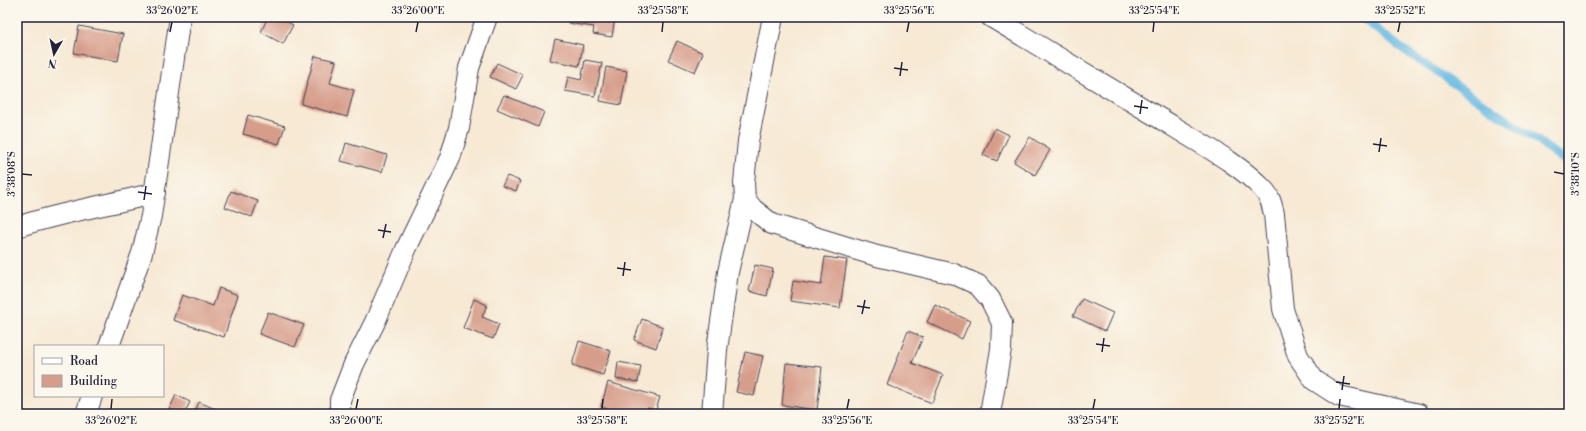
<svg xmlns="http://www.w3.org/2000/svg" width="1586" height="431" font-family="'Libre Bodoni',serif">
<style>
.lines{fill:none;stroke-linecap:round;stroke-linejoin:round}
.stream{stroke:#66b9e2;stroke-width:8}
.building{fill:#d79d8b}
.minor-casing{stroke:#424052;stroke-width:22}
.minor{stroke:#fff;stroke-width:20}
.ticks{fill:none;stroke:#22223b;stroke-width:1.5}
.neatline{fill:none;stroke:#22223b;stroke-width:1.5}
.ticks-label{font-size:10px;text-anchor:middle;fill:#22223b}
</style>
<rect width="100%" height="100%" fill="#fbf7ec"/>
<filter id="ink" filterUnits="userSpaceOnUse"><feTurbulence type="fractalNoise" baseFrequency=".025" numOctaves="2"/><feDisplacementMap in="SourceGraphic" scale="8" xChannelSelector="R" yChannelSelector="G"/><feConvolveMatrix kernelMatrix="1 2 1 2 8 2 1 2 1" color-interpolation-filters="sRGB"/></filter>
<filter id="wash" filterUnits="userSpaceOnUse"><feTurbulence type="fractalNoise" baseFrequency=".012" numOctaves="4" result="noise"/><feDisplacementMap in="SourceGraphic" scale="16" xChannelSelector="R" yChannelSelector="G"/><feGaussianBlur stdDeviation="0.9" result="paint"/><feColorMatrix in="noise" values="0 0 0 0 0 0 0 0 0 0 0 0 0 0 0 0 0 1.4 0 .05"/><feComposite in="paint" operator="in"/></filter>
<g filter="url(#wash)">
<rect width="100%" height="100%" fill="#f7e9d4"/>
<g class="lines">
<!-- stream -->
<path class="stream" d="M1361,17L1401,48L1537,140L1569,164"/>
</g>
<g id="blocks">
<!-- building -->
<path class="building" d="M268,17H278L293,25L283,44L261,32Z
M569,17H615L612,37L593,34L594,27L568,23Z
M79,26L123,34L118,61L74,53Z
M555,39L583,45L579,66L550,60Z
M677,41L703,53L695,72L668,60Z
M315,56L336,61L330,83L354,90L347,117L301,104Z
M585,60L602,63L595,96L565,91L568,77L581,80Z
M497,63L523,75L516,89L490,77Z
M606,67L627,71L621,105L600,101Z
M504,95L544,112L538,127L497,109Z
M248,115L285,126L279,144L243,134Z
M995,128L1009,135L997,161L983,155Z
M1030,137L1050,150L1035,175L1014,162Z
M346,143L387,155L382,172L341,161Z
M507,176L520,181L516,191L502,186Z
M231,191L258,201L252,217L225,207Z
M825,257L847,260L840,308L790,301L793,281L821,285Z
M755,265L773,269L767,296L749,291Z
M219,288L238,295L224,337L173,320L182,295L213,306Z
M474,299L487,305L482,317L499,324L493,339L463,328Z
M1082,299L1113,313L1105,331L1073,316Z
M935,305L970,321L962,339L927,322Z
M268,312L304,325L295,347L259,334Z
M642,319L663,327L656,348L634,340Z
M908,331L923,337L912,363L943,375L932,403L887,385Z
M579,341L611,351L603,375L572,365Z
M745,352L763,356L754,396L736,392Z
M618,362L641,366L638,382L616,379Z
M786,363L822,367L817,410L782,405Z
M608,382L660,397L656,410L647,408L645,414H626L601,407Z
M176,395L190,402L184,414H167Z
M199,402L220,411L219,414H194Z"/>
</g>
</g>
<g filter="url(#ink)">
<use href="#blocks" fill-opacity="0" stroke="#424052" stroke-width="1"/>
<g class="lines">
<defs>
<path id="minor" d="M773,17L748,141L744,183L745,199L753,209L772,224L877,256L954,274L978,285L990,299L1002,323L1001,349L990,414
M991,17C1051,53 1111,89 1171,125C1201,144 1238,163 1263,189C1270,196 1272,205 1274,214L1283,309L1298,356L1314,380L1339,396L1419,414
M17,227C62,212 109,205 155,193
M109,346L142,253L151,216L180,17
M86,414L92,396
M340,414V400L354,364L375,322L407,247L450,158L459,128L469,68L487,17
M712,414L717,350L728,272L745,199"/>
</defs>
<!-- minor casing -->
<use href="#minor" class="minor-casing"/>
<!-- minor -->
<use href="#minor" class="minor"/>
</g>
</g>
<!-- ticks -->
<path class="ticks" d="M170,32L172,22M416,32L418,22M662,32L663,22M907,32L909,22M1153,32L1154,22M1398,32L1400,22M894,68L908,70M900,76L902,62M1134,106L1148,108M1140,114L1142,100M1373,144L1387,146M1379,152L1381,138M1554,172L1564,174M22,174L32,175M138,192L152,194M144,200L146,186M378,230L391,232M383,238L386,224M617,268L631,270M623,276L625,262M857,306L870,308M862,314L865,300M1096,344L1110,346M1102,352L1104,338M1336,382L1350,384M1342,390L1344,376M111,409L112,399M356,409L358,399M602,409L603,399M847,409L849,399M1093,409L1095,399M1339,409L1340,399"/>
<!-- margin -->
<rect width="1586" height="431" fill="none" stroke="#fbf7ec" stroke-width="44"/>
<!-- legend -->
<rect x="34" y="345" width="130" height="52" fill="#fbf7ec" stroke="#a4a2a5"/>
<rect x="42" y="358" width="20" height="6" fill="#ffffff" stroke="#a4a2a5"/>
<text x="70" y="365" font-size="12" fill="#22223b">Road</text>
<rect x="42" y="375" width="20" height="12" fill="#d79d8b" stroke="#a4a2a5"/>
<text x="70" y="385" font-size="12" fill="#22223b">Building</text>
<!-- north arrow -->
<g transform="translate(54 54) rotate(189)" stroke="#fbf7ec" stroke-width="3" paint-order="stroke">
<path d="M0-3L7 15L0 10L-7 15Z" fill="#22223b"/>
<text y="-6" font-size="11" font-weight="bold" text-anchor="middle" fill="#22223b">N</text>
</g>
<rect x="22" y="22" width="1542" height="387" class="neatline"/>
<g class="ticks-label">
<text x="172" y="14">33°26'02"E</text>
<text x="418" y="14">33°26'00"E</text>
<text x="663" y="14">33°25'58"E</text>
<text x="909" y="14">33°25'56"E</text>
<text x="1154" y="14">33°25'54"E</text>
<text x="1400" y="14">33°25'52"E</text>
<text transform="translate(1575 174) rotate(-90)" y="4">3°38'10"S</text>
<text transform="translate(11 174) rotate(-90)" y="4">3°38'08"S</text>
<text x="111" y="424">33°26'02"E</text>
<text x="356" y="424">33°26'00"E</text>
<text x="602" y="424">33°25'58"E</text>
<text x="847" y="424">33°25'56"E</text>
<text x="1093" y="424">33°25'54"E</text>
<text x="1339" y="424">33°25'52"E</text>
</g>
</svg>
